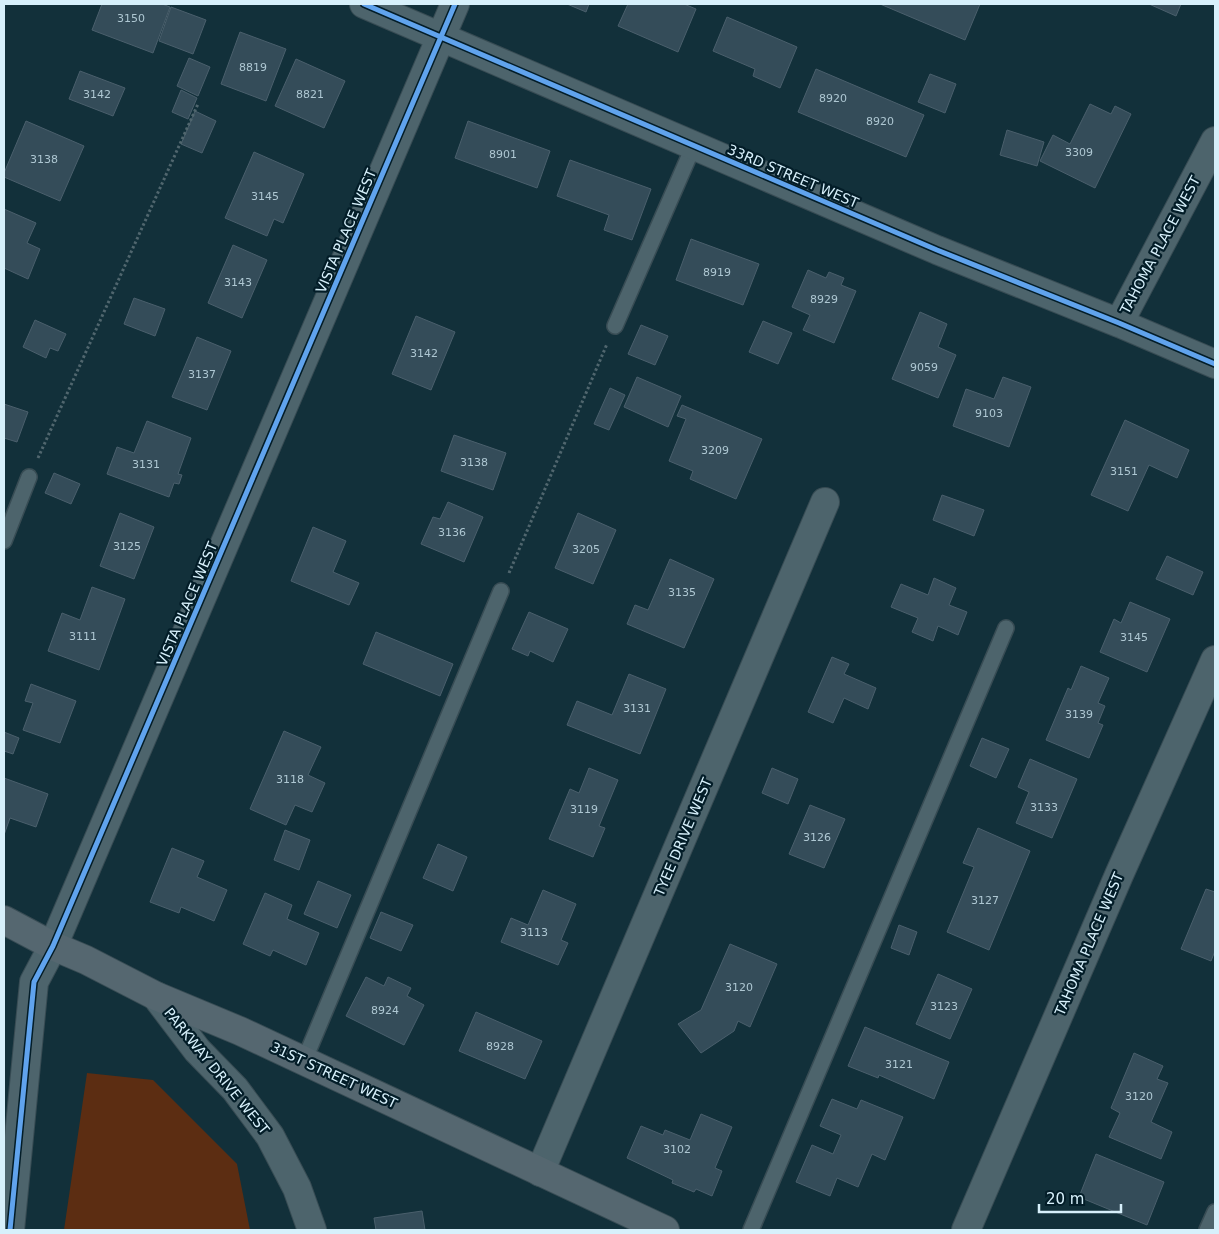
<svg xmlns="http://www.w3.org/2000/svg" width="1219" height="1234" font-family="'DejaVu Sans',sans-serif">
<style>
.green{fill:#5c2d12}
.building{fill:#344c59;stroke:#4a5f6c}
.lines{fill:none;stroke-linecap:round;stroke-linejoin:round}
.lane-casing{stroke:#384c54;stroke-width:18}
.street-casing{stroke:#384c54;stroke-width:30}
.secondary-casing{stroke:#384c54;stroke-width:30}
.path{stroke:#50666e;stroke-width:3;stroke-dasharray:2.5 2.5;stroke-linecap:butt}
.lane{stroke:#4d646c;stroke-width:15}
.street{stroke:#4d646c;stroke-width:28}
.secondary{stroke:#556770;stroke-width:28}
.cycleway-casing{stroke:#031d28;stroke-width:8}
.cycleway{stroke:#60a3ed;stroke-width:5}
.labels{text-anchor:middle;stroke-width:4.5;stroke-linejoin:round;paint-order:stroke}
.number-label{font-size:11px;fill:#aec7d2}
.street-label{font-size:14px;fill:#d7f0fb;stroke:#031d28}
</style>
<rect width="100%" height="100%" fill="#12303a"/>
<!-- green -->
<path class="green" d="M87,1073L153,1080L237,1164L250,1230H64Z"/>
<!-- building -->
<path class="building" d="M102,4H162L170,7L153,53L92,30Z
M567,4H589L586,12Z
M628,4H684L696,9L678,52L618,26Z
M880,4H980L965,40Z
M1149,4H1181L1176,16Z
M171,7L206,20L193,54L159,41Z
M727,17L797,47L780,88L753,76L755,69L713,51Z
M240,32L286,49L266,101L221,84Z
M189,58L210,67L198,96L177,86Z
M296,59L345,81L324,128L275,106Z
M816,69L924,115L906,157L798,112Z
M80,71L125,88L113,116L69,99Z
M930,74L956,84L945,113L918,102Z
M181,90L197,98L188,119L172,112Z
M1090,104L1111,114L1115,106L1131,114L1095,188L1040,161L1053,135L1070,144Z
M195,111L216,121L202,153L181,144Z
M26,121L84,146L60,201L4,177V173Z
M468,121L550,151L537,188L455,158Z
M1007,130L1044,142L1037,166L1000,155Z
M254,152L304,174L283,223L274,219L267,236L225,218Z
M570,160L651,189L632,240L604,230L609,215L557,196Z
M4,209L36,223L27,243L40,249L28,279L4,268Z
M691,239L759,264L743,305L676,280Z
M233,245L267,260L242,318L208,303Z
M808,270L826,278L829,272L844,278L841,285L856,291L834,343L803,330L810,315L792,307Z
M134,298L165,309L155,336L124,324Z
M920,312L947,324L938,347L956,355L938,398L892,379Z
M416,316L455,332L431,390L392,374Z
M35,320L66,334L58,351L50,348L46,358L23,347Z
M763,321L792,333L778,364L749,352Z
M641,325L668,336L655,365L628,354Z
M197,337L231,351L207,410L172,397Z
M637,377L681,396L668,427L624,407Z
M1003,377L1031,387L1009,447L953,426L966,389L994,399Z
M610,388L625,395L609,430L594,424Z
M4,404L28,412L17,442L4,438Z
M682,405L762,439L736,499L690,479L693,471L669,461L686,419L677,416Z
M1125,420L1189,450L1177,478L1149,465L1128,511L1091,495Z
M147,421L191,438L178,474L182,475L179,484L174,483L169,497L107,474L117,447L134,453Z
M454,435L506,453L493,490L441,471Z
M54,473L80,484L71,504L45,493Z
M942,495L984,510L974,536L933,520Z
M448,502L483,517L464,562L421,544L433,517L440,519Z
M120,513L154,527L134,579L100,566Z
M578,513L616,530L593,584L555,568Z
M313,527L346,541L333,572L359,583L349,605L291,581Z
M1167,556L1203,572L1193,595L1156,579Z
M670,559L714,579L684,648L627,624L635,605L648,610Z
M934,578L956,588L949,605L967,612L958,635L938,626L933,641L912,632L918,618L891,607L901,584L928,595Z
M92,587L125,599L99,670L48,651L62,613L80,620Z
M1130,602L1170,619L1147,672L1100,652L1114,619L1121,623Z
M529,612L568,629L553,662L530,651L528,656L512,649Z
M376,632L453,664L440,696L363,664Z
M832,657L849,664L844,674L876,688L868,709L844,698L833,723L808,712Z
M1081,666L1109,678L1098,703L1105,706L1098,723L1103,725L1089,758L1046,740L1068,688L1071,690Z
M629,674L666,689L640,754L567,725L577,701L612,715Z
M31,684L76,701L60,743L23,730L33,703L25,701Z
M284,731L321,747L308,775L325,783L312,812L295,805L286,825L250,809Z
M4,732L19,738L13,754L4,751Z
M982,738L1009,749L996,778L970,766Z
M1030,759L1077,779L1052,838L1016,823L1029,792L1018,787Z
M589,768L618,780L599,826L605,828L593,857L549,839L570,789L579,793Z
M772,768L798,779L788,804L762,793Z
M4,778L48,794L36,827L10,818L4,835Z
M810,805L845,819L824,868L789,854Z
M978,828L1030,851L989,950L947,932L974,867L963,863Z
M285,830L310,840L299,870L274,860Z
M438,844L467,857L453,891L423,878Z
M172,848L204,861L197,877L227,890L214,921L181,907L179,913L150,902Z
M318,881L351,895L337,928L304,914Z
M1206,889L1215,892V951L1211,961L1181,949Z
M543,890L576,904L561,940L568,943L558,965L501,942L511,918L528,925Z
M265,893L292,905L287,919L319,933L306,965L273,950L270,956L243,944Z
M381,912L413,925L401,951L370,938Z
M899,925L917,932L909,955L891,948Z
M730,944L777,964L750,1027L738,1021L734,1031L701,1053L678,1024L701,1010Z
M938,974L972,989L950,1039L916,1024Z
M366,977L384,986L388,977L411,988L407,996L424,1005L404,1045L346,1016Z
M476,1012L542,1041L525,1079L459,1051Z
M865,1027L949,1062L934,1099L879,1075L878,1078L848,1066Z
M1134,1053L1163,1066L1157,1079L1168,1083L1151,1122L1172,1132L1161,1159L1109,1137L1120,1113L1111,1108Z
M832,1099L857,1109L861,1100L903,1117L885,1160L872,1154L858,1187L837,1178L830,1196L796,1182L812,1145L833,1154L841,1135L820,1126Z
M701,1114L732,1127L715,1168L722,1171L712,1196L696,1189L694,1192L672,1183L673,1180L627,1158L641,1126L663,1135L665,1130L690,1140Z
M1096,1154L1164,1182L1147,1225L1079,1197Z
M422,1211L425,1230H376L374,1218Z"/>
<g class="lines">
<defs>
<path id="lane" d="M615,326L694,145
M4,541L29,477
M304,1061L501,591
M751,1230L1006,628
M1207,1230L1215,1212"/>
<path id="street" d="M364,4L937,250L1119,323L1215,364
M1119,323L1215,141
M156,996L197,1050L235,1089L270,1136L297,1188L312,1230
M540,1172L825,502
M10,1230L34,982L53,946L455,4
M966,1230L1119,875L1215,660"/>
<path id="secondary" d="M4,920L53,946L86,960L156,996L240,1031L665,1230"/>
</defs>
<!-- lane casing -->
<use href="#lane" class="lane-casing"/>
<!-- street casing -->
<use href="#street" class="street-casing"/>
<!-- secondary casing -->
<use href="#secondary" class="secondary-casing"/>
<!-- path -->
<path class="path" d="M38,458L198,104
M509,573L607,344"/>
<!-- lane -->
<use href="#lane" class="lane"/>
<!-- street -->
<use href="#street" class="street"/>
<!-- secondary -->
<use href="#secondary" class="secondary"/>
<defs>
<path id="cycleway" d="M364,4L937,250L1119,323L1215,364
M10,1230L34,982L53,946L455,4"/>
</defs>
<!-- cycleway casing -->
<use href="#cycleway" class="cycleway-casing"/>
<!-- cycleway -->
<use href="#cycleway" class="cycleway"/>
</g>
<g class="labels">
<!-- number labels -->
<g class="number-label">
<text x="131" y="22">3150</text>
<text x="253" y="71">8819</text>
<text x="97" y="98">3142</text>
<text x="310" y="98">8821</text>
<text x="833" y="102">8920</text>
<text x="880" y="125">8920</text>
<text x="1079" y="156">3309</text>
<text x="503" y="158">8901</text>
<text x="44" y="163">3138</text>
<text x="265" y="200">3145</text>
<text x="717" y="276">8919</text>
<text x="238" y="286">3143</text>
<text x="824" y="303">8929</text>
<text x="424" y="357">3142</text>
<text x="924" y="371">9059</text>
<text x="202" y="378">3137</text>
<text x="989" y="417">9103</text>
<text x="715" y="454">3209</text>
<text x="474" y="466">3138</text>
<text x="146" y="468">3131</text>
<text x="1124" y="475">3151</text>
<text x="452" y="536">3136</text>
<text x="127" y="550">3125</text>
<text x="586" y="553">3205</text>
<text x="682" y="596">3135</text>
<text x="83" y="640">3111</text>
<text x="1134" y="641">3145</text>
<text x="637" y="712">3131</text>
<text x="1079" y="718">3139</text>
<text x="290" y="783">3118</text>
<text x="1044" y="811">3133</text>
<text x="584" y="813">3119</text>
<text x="817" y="841">3126</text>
<text x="985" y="904">3127</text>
<text x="534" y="936">3113</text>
<text x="739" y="991">3120</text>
<text x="944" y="1010">3123</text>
<text x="385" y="1014">8924</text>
<text x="500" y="1050">8928</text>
<text x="899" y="1068">3121</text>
<text x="1139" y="1100">3120</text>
<text x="677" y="1153">3102</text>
</g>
<!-- street labels -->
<g class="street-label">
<text transform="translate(793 176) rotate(23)" y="5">33RD STREET WEST</text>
<text transform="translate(346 231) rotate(-67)" y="5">VISTA PLACE WEST</text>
<text transform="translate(1160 245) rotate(-62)" y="5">TAHOMA PLACE WEST</text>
<text transform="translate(187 604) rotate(-67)" y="5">VISTA PLACE WEST</text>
<text transform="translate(683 837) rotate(-67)" y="5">TYEE DRIVE WEST</text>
<text transform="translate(1089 944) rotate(-67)" y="5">TAHOMA PLACE WEST</text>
<text transform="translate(217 1071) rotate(51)" y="5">PARKWAY DRIVE WEST</text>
<text transform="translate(334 1075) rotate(25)" y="5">31ST STREET WEST</text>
</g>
</g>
<!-- border -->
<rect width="1219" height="1234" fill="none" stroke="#d7f0fb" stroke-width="10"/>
<!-- scale -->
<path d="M1039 1204v8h82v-8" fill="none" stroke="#d7f0fb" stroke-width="2.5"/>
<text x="1046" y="1204" font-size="15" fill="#d7f0fb" stroke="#031d28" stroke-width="4" paint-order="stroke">20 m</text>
</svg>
